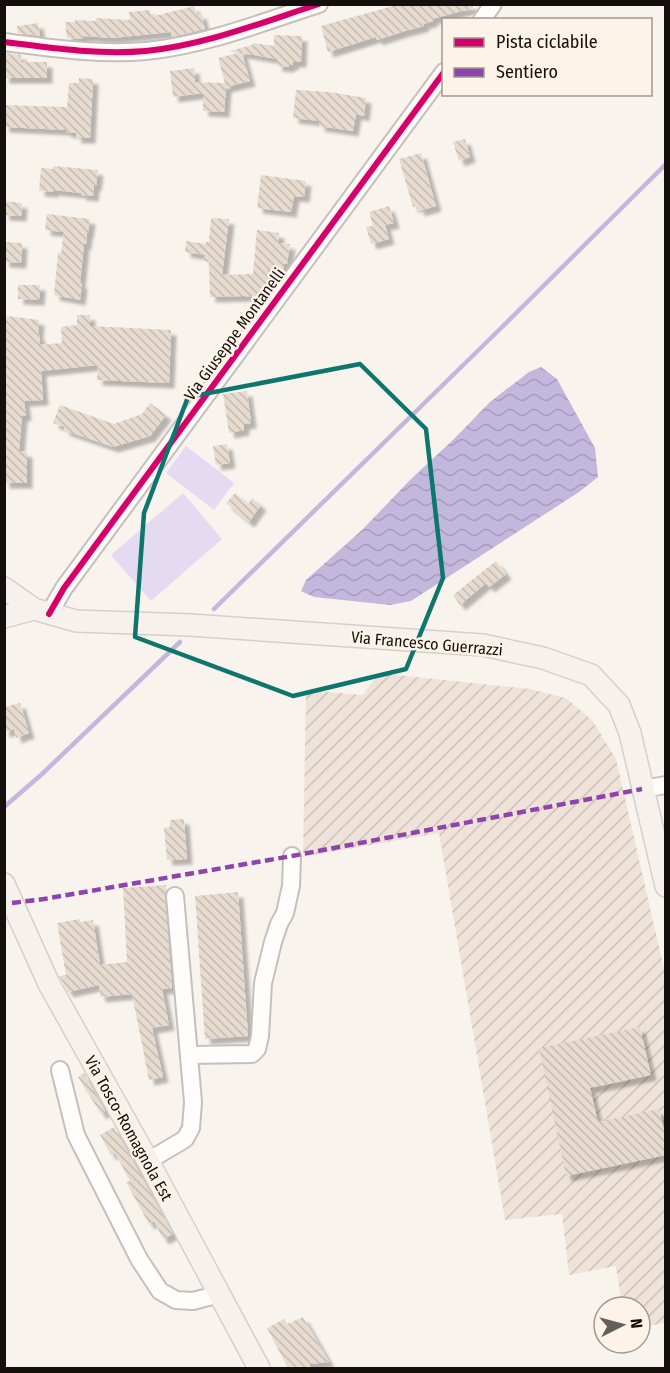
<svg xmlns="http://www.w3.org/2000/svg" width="670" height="1373" font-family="'Fira Sans Condensed',sans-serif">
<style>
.industrial{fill:url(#industrial-furrows)}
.park{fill:#e4dbf2}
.water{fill:url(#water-waves)}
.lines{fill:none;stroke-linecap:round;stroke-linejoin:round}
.stream{stroke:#c2b7dc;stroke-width:4.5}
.building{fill:url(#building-back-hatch);filter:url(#shadow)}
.minor-casing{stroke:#c5c0bc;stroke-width:20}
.major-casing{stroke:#d2d0cd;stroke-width:24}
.minor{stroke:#fefdfc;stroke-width:16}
.major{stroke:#f6f1ec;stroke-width:21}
.quiet{stroke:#8e44ad;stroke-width:4.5;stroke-dasharray:9 4.5;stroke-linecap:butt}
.cycleway-casing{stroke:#fef3e9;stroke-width:10}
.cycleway{stroke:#d6006c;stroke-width:6}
.marked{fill:none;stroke:#0f766e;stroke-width:4.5;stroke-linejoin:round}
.labels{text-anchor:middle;stroke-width:5;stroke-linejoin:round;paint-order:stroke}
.street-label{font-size:16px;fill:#130f0c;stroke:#fef3e9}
</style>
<defs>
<pattern id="industrial-furrows" width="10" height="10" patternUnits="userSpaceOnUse" patternTransform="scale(1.5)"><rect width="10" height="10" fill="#efe3d9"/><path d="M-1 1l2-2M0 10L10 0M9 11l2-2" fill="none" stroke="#ccc2b9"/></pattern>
<pattern id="water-waves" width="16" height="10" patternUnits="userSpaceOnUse" patternTransform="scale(1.5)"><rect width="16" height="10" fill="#c2b7dc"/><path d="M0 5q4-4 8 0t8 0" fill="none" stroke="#a69cbc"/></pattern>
<pattern id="building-back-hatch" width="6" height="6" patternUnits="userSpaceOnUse" patternTransform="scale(1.5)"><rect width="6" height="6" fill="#e7dbd0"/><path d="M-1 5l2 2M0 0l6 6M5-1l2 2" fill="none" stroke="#c5bbb1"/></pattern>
<filter id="shadow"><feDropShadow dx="5.5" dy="5.5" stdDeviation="1.5" flood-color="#0004"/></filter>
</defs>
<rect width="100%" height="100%" fill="#f9f3ee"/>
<!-- industrial -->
<path class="industrial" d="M379,673L530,689L566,698L592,720L616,759L665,973V1323L640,1327V1307H622L616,1266L569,1275L562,1214L505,1220L439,833L303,857L306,690L363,695Z"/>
<!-- park -->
<path class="park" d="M186,446L234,483L214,510L166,473Z
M183,493L222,539L151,601L111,555Z"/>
<!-- water -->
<path class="water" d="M541,367L557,379L595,448L598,477L579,492L411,601L390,605L314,597L301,591L306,580L362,530L411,479L454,439L490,402L529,372Z"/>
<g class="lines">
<!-- stream -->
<path class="stream" d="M214,609L498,331L666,164
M4,807L41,775L180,642"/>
</g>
<!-- building -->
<path class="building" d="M400,4H473V8L432,19L433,21L423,24L424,26L405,31L377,40L376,37L328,52L321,26Z
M194,6L197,15L201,13L205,29L172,37L171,32L112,38L83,36V39L67,38L65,22H75V20L96,21V18L130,20L129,12L150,10L151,17Z
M38,23L40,36L18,33L17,26Z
M274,35L302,36L301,62H293V65H289V67L277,66V59L242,53L250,81L226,87L224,112L203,111V93L173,97L170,71L194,68L195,82L225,83L218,58L238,53L230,51L252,45L253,43L274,46Z
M4,53L21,55V62H47V78H4Z
M79,78L93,79L90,138H76V133L66,132V130L4,127V105L67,107L69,83H79Z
M296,90L329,92L366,98L364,116L356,114L353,131L319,126L320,121L293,118Z
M465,139L470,157L459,161L453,142Z
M421,153L436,206L419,211L418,206L413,207L399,159Z
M53,166L98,170L96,186L94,185L93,196L81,195V193L53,190V192L39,191L41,168L53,169Z
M261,175L306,181L304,197L294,196L291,212L257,208Z
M4,201L22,203L21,216L4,215Z
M389,206L394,223L385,225L389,239L371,244L366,227L373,226L369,212Z
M47,214L90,219L88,233H87L86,244H84L80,283L82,284L80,300L54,295L58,253H61L64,232L45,230Z
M211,218L229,219L222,275L253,274L257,230L279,233L278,243L290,244L287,264H284L283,271L268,270L266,290H261L260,297L243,296L210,297L209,262L204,261L205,255L185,252L186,241L206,244V242H209Z
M4,242L22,243L21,263L4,262Z
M18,285H40L39,300L18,299Z
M77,315H90V326L171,330L169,383L97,380L98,365L41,371L43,400L24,401L26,415L22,416L19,451L27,452V483H4V333L7,316L39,320L38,335L40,336L39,345L62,343L61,327L77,325Z
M247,391L251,423L244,424V430L229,433L223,394Z
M150,403L166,415L150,436L113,447L64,430L65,427L53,423L60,405L114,424L142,414Z
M227,444L230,463L216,465L213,446Z
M235,493L248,504L252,498L261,505L249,522L226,503Z
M496,561L506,574L489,587L486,583L460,605L453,595Z
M20,703L29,733L16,738L14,729L4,732V707Z
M184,819L187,859L167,860L164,828L170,827V820Z
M166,885L165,897L172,988L162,989L169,1025L152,1028L163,1077L149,1080L132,994L100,997L99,985L68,992L59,976L66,975L57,923L80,919V922L93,920L100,965L127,962L123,888Z
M238,892L248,1036L205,1039L195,896Z
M640,1027L651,1075L590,1088L598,1122L659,1109L666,1139V1155L566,1176L539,1048Z
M84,1073L105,1111L101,1114L78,1077Z
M114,1127L173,1234L163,1239L154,1221L149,1224L126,1182L130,1181L115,1153L111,1155L100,1135Z
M303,1317L329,1362L309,1364L311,1368H288L267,1328L284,1319L287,1324Z"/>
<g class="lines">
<defs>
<path id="minor" d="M482,20L493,4
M4,42C51,48 99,55 146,51C206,45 263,22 319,4
M49,614L64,588L444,72
M642,789L666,785
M189,1055L252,1054L257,1049L260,1036L263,983L273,942L279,924L285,913L291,886L292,856
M60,1070L76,1135L139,1259L160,1291L176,1300L193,1301L220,1294
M148,1161L185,1139L191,1128L193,1102L175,896"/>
<path id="major" d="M4,588L34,609L76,621L190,625L483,645L543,658L591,675L619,705L630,733L666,886
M4,617L34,609
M4,884L49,984L148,1161L259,1368"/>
</defs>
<!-- minor casing -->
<use href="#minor" class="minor-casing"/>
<!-- major casing -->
<use href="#major" class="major-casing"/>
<!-- minor -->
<use href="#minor" class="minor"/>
<!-- major -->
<use href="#major" class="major"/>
<!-- quiet -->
<path class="quiet" d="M12,903L44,899L292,856L642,789"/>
<defs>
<path id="cycleway" d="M4,42C51,48 99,55 146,51C206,45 263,22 319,4
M49,614L64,588L444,72"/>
</defs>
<!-- cycleway casing -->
<use href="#cycleway" class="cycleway-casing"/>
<!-- cycleway -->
<use href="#cycleway" class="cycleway"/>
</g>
<!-- marked area -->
<path class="marked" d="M360,364L426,429L443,578L406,669L293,696L135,637L144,513L188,397Z"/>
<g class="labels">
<!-- street labels -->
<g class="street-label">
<text transform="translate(234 334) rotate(-54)" y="6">Via Giuseppe Montanelli</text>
<text transform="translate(427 643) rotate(5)" y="6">Via Francesco Guerrazzi</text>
<text transform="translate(129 1128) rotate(61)" y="6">Via Tosco-Romagnola Est</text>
</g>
</g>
<!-- border -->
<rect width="670" height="1373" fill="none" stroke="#130f0c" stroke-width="12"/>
<!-- legend -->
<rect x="442" y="18" width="210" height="78" fill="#fef3e9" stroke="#a09891" stroke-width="1.5"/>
<rect x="454" y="38" width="30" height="9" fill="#d6006c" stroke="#a09891" stroke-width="1.5"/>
<text x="496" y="48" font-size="18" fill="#130f0c">Pista ciclabile</text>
<rect x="454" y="68" width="30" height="9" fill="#8e44ad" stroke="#a09891" stroke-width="1.5"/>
<text x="496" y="78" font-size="18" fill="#130f0c">Sentiero</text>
<!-- north arrow -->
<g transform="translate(622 1325) rotate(84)"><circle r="28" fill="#fef3e9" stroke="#a09891" stroke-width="1.5"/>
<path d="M0-4.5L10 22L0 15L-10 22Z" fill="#645f5b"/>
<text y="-9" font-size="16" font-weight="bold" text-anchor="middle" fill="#130f0c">N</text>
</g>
</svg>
